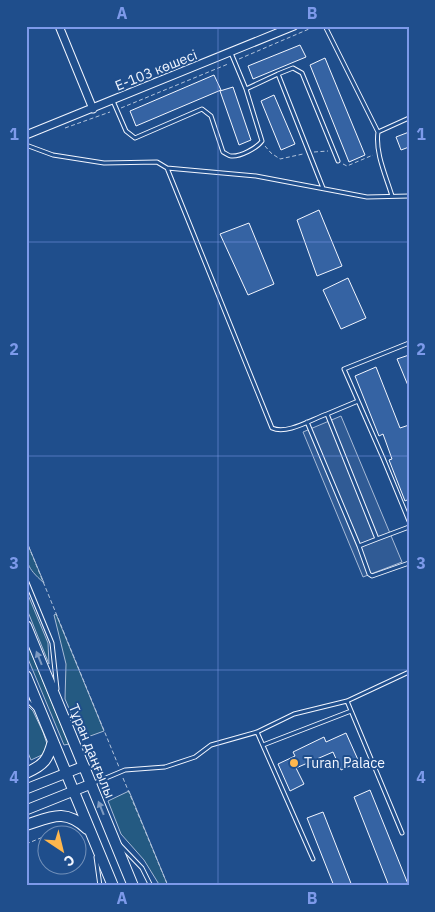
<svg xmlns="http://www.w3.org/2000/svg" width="435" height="912" font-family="'IBM Plex Sans',sans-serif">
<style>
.green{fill:#245a82;stroke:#a8bbd7}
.parking{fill:#305b95;stroke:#a8bbd7}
.building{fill:#3563a3;stroke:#f2f6ff}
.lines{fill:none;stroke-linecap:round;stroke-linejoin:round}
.service-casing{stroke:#f2f6ff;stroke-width:5}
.minor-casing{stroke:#f2f6ff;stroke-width:9}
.tertiary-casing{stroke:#f2f6ff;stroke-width:11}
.primary-casing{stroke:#f2f6ff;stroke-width:12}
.path{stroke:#b3c4dc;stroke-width:1;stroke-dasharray:4 2.5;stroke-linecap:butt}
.service{stroke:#1f4e8c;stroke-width:3}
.minor{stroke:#1f4e8c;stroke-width:7}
.tertiary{stroke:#1f4e8c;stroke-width:9}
.primary{stroke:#1f4e8c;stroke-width:10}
.oneway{fill:#7e9ac0}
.grid{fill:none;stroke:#7d9aea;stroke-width:1;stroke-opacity:0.55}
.poi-dot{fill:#ffb74d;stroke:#1f4e8c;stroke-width:2}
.labels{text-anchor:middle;stroke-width:4;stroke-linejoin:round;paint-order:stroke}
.street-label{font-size:14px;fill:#f2f6ff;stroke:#1f4e8c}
.poi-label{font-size:14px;fill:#f2f6ff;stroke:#1f4e8c;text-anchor:start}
.neatline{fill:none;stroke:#7d9aea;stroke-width:2}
.grid-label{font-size:16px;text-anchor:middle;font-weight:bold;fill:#7d9aea}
</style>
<rect width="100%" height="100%" fill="#1f4e8c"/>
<!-- green -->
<path class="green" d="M26,540L44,583C26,567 26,563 26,540Z
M26,590L48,643L49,664L26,607Z
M56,614L104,731L82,739L65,699L66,664L54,615Z
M26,640L69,744L64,745L26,654Z
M26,704L33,711L43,732L47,744L44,754L31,760L26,748Z
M129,791L168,886H160L144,860L121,834L108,801Z"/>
<!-- parking -->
<path class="parking" d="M341,416L402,562L363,577L303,432Z"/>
<!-- building -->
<path class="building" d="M300,45L306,57L253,79L248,66Z
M325,58L365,155L349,162L310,65Z
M214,75L221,90L136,126L130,111Z
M233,87L251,140L239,145L220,91Z
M274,95L295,144L281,150L261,101Z
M409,132V147L401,150L396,137Z
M319,210L342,266L317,276L297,220Z
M249,223L274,284L248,295L220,234Z
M348,278L366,318L341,329L323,290Z
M409,355V388L397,359Z
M376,367L400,428L409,425V499L405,501L389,460L392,459L383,434L379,436L355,376Z
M346,733L359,762L341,770L333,752L296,768L304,784L290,791L278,764L295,756L293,752L324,737L326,742Z
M370,790L408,884L404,886H389L354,797Z
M323,812L352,886H334L307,818Z"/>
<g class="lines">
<defs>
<path id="service" d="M325,26L378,132
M278,74L293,68L302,73L338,161
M246,89L278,74L323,188
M113,101L126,131L135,138L202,109L211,116L223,152C225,153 229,156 231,156C240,157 257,148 262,141L246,89L231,53
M26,145L53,155L104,163L157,162L167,168L272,428C287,435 312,419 327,414L377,539L409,527
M167,168L256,176L367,197L409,196
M392,196C386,176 375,153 378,132L409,118
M358,401L383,458L409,521
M327,414L358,401L344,369L409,343
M307,422L359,546L377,539
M359,546L369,574L372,576L409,563
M26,580L52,643L57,689
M26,699L35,708
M347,701L402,833
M257,732L313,859
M263,745L351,711
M94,783L125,770L165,767L195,757L211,745L257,732L294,714L347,701L409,672
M120,845L142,868L151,886
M96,857L100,886"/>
<path id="minor" d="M59,26L93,109
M26,135L294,26"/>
<path id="tertiary" d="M26,789L84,766
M26,810L91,784"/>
<path id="primary" d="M26,626L133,886
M26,676L113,886
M26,773C44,765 48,760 53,741
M26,825C51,817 65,808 87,829"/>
</defs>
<!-- service casing -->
<use href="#service" class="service-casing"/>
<!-- minor casing -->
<use href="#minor" class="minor-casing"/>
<!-- tertiary casing -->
<use href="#tertiary" class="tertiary-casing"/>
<!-- primary casing -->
<use href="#primary" class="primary-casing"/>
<!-- path -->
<path class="path" d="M239,59L316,26
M121,108L228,64
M65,128L110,112
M265,146L271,153L280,159L303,154
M314,152L328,151
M343,164L347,166L373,155
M26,540L119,767
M26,757L29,763
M123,778L168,886
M48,834L56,831
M26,844L48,835"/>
<!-- service -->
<use href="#service" class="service"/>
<!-- minor -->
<use href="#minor" class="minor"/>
<!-- tertiary -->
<use href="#tertiary" class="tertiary"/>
<!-- primary -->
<use href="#primary" class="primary"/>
</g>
<!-- one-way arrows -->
<defs><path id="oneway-solid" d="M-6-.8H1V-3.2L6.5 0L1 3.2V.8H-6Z" transform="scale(1.25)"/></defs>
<g class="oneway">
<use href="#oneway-solid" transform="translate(39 658) rotate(-112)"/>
<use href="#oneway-solid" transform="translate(101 808) rotate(-112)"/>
</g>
<!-- grid -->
<path class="grid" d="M218,26V886M26,242H409M26,456H409M26,670H409"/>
<!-- markers -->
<circle class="poi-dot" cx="294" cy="763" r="5"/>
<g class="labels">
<!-- street labels -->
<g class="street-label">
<text transform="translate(156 70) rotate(-22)" y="5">Е-103 көшесі</text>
<text transform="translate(92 751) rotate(68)" y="5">Тұран даңғылы</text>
</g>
<!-- poi labels -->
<g class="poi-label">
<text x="304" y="768">Turan Palace</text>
</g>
</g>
<!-- border -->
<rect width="435" height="912" fill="none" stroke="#1f4e8c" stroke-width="55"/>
<!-- north arrow -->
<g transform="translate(62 850) rotate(145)"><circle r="24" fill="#1f4e8c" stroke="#7391ba"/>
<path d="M0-4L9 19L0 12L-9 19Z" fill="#ffb74d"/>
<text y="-8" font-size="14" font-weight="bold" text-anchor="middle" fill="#f2f6ff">С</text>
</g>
<rect x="28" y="28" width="380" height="856" class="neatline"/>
<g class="grid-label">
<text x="122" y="19">A</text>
<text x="312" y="19">B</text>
<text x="14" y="140">1</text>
<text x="421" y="140">1</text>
<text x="14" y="355">2</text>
<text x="421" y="355">2</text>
<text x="14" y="569">3</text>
<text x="421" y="569">3</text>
<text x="14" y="783">4</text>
<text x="421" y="783">4</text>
<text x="122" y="904">A</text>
<text x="312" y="904">B</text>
</g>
</svg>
